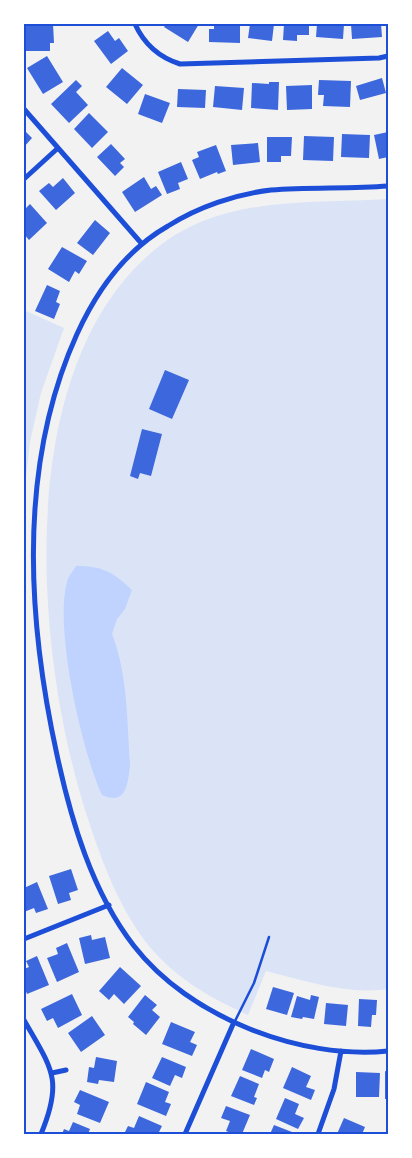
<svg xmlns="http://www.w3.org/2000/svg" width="412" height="1158" font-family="'Noto Sans',sans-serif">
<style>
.green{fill:#dbe4f7}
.water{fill:#bfd3fe}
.building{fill:#3d67dc}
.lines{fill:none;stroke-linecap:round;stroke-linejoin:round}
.service{stroke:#1d4ed8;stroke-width:2.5}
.minor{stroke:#1d4ed8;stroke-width:5}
.neatline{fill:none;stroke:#1d4ed8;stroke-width:2}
</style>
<rect width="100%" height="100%" fill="#f2f2f2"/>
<!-- green -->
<path class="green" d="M388,199V989C347,995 305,981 266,971L248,1015C208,997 172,976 145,941C116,902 100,856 85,810C35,650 11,364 158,247C224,195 309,204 388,199Z
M24,310L64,328L41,393L30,442L24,495Z"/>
<!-- water -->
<path class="water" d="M76,566C103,566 113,572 132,590L125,609L117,619L112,634C128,675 127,722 130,765C128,784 126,806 102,795C82,752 54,628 67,582C68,577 73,571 76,566Z"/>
<!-- building -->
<path class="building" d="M25,24H53L54,43H50V51H25Z
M166,24H199L188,42L164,27Z
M214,24H240V43L209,42V29H214Z
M250,24H274L272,41L248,38Z
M284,24H309V35H297V41L283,40Z
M317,24H344L343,39L316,37Z
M351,24H381L382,37L352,39Z
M108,31L115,41L119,38L128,51L111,64L94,41Z
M47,56L63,82L43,94L27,68Z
M122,68L143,85L127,104L106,87Z
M382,78L386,93L360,100L356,86Z
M76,80L82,86L76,92L88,105L69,123L51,104Z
M319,80L351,81L350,107L323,106L324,95H318Z
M269,82H279L278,110L251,108L252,83L269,84Z
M312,85V109L287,110L286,86Z
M215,86L244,88L242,110L213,107Z
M178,89L206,90L205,108L177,107Z
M145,94L170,103L162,123L138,114Z
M89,113L108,132L92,148L74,129Z
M24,130L32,138L24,147Z
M388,132V157L379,159L374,135Z
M342,134L370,135L369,158L341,157Z
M304,136L334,137L333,161L303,160Z
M267,137H292L291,156H281V162H267Z
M258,143L260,162L233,165L231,145Z
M111,144L125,159L120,163L124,167L115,176L97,157Z
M216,145L226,171L218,174L217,172L200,179L192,160L199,157L197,152Z
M181,162L188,179L178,183L180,189L167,194L158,172Z
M144,177L151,189L156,186L162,195L135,212L122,192Z
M63,178L75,193L56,210L39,191L49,183L53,187Z
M30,204L47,223L29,240L24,234V210Z
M95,220L110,233L93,255L77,243Z
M62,247L87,261L79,274L75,271L69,282L48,269Z
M47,285L60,291L56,302L60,304L54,319L35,311Z
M165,370L189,380L172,419L149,409Z
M142,429L162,434L151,476L140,473L138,479L130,476Z
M71,869L78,890L69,893L71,900L58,904L49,876Z
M37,882L48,909L36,913L34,908L24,912V888Z
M91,935L92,940L105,937L110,958L85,964L79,938Z
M67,943L79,972L57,982L47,958L58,954L56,948Z
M37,956L49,985L27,994L24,986V969L29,967L26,961Z
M120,967L141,986L124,1004L114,994L109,1000L99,991Z
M273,987L294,993L287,1015L266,1009Z
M72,994L82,1015L58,1028L53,1018L47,1021L41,1009Z
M145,995L157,1005L152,1010L160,1017L146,1035L133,1024L134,1022L128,1017Z
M311,995L319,997L314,1019L303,1017L302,1019L291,1017L297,996L310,1000Z
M359,999L377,1000L376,1015H372L371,1027L358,1026Z
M326,1003L348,1005L346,1026L324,1024Z
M92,1016L105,1035L81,1052L68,1033Z
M171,1022L195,1032L190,1042L197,1045L192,1056L162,1044Z
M251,1049L274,1059L269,1072L265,1070L262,1078L242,1070Z
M96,1057L117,1061L114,1082L99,1080L98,1084L87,1082L89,1067L94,1068Z
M162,1057L186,1067L182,1078L175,1075L170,1086L152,1078Z
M292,1067L311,1076L306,1087L315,1090L311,1100L283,1088Z
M385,1071L388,1072V1099H385Z
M356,1072L380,1073L379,1097H356Z
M240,1076L259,1084L254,1097L257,1098L254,1105L231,1096Z
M146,1082L169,1092L165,1102L171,1104L166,1116L137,1104Z
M80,1090L109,1102L100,1123L77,1114L80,1105L74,1102Z
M24,1092H26V1119L24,1120Z
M285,1098L299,1104L295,1114L304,1118L298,1129L276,1119Z
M226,1106L250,1115L242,1134H234L226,1131L230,1121L221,1118Z
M139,1116L162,1126L158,1134H124L128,1126L134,1128Z
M344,1118L365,1127L362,1134H337Z
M73,1122L90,1129L88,1134H62L64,1129L69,1131Z
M274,1125L292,1132L291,1134H270Z"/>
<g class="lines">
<!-- service -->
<path class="service" d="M235,1021L254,983L269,937"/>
<!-- minor -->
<path class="minor" d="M135,24C144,44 158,57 180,64L379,58L388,56
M24,109L142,244
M24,179L58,148
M388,186C349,189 310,187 271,190C236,194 198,207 168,226C126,250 97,290 77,334C18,464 27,618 57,755C71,820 92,892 134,946C189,1017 300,1060 388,1051
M24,939L109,905
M24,1020C51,1068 64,1079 41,1134
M52,1073L66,1070
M185,1134L234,1022
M318,1134L334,1089L341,1051"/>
</g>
<!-- border -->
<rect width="412" height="1158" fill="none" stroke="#ffffff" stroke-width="50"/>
<rect x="25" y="25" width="362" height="1108" class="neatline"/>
</svg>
